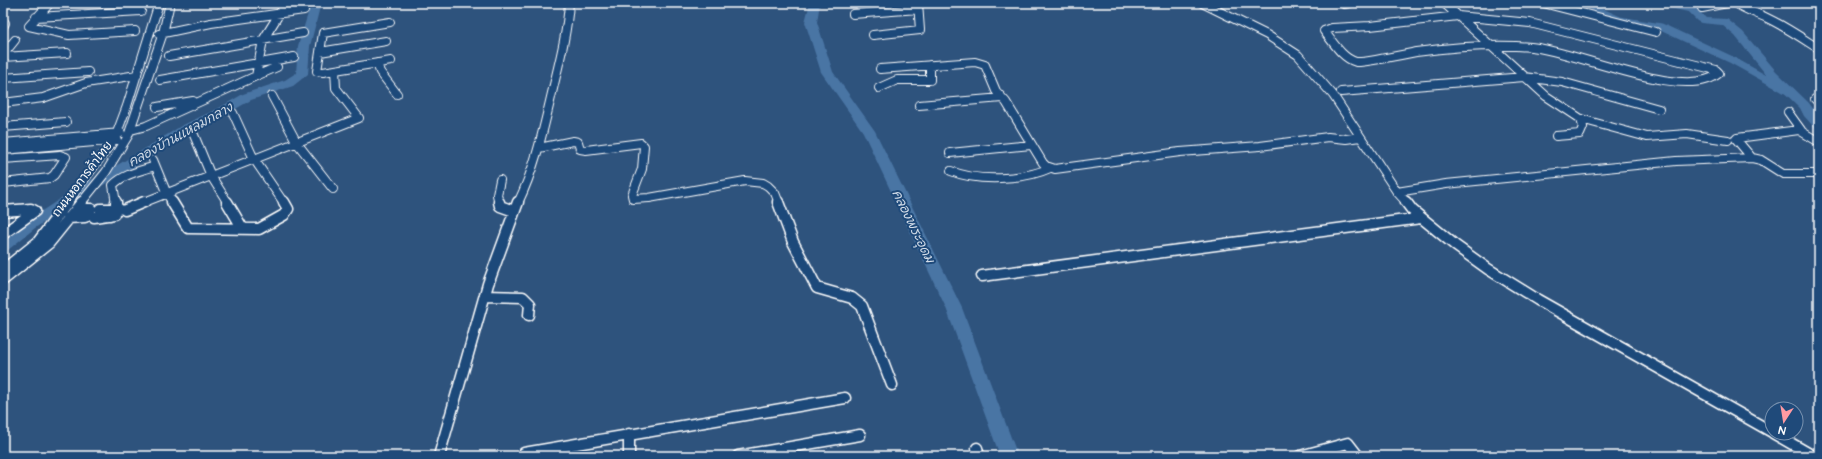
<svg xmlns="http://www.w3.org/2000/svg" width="1822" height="459" font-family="'Architects Daughter','Playpen Sans Thai',sans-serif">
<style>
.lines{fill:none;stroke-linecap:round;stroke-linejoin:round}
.canal{stroke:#4a75a4;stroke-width:7}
.river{fill:#4a75a4;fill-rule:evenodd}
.minor-far1-casing{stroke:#fff;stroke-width:10}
.minor-casing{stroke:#fff;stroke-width:13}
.minor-far1{stroke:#1f4a7a;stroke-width:8}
.minor{stroke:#1f4a7a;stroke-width:10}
.labels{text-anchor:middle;stroke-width:4;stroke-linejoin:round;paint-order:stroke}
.street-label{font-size:12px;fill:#fff;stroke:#1f4a7a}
.water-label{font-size:13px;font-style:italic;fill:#d2dce8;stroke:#1f4a7a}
</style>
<rect width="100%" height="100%" fill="#2e537d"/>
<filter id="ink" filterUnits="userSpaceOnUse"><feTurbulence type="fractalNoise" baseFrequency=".025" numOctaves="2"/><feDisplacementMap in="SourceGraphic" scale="8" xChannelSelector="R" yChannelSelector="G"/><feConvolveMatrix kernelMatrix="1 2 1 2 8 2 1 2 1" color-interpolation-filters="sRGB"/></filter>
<g filter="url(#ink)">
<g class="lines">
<!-- canal -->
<path class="canal" d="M1587,3L1599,11L1620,20L1661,27L1730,59L1793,94"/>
<!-- river -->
<path class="river" d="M309,3H319L320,7L310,46L308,74L293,86L251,100L227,114L189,132L148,159L79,199L35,228L8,250L3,251V239L25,222L69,193L138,153L181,126L219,108L243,94L285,80L296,73L298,46L310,7Z
M810,3H820L817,22L833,72L875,131L962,308L1018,456H1000L946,308L863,132L821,72L805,22Z
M1656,3H1675L1696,8L1706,18L1727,19L1743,32L1776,71L1809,103L1819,117V129L1815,128L1804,116L1800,108L1768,77L1735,36L1722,25L1701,23L1697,21L1688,12L1657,5Z"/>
<defs>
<path id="minor-far1" d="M50,3L29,26L69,35L135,31
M1202,3L1267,35L1298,55L1333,95L1397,192L1407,203
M1444,3L1546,96L1581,119L1647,137L1687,134L1728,140
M1543,3L1656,32
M1736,3C1745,10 1757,13 1767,18C1786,27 1802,38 1819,49
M1344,4L1349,3
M1702,8L1727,3
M853,14L918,9
M1458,16L1530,23L1716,70L1719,73C1686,103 1573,50 1531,47C1494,44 1454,47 1416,52C1406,54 1363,63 1356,62C1342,58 1333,42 1324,31L1332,28L1370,26Z
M36,17L141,11
M390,22L323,33L317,71L323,72L391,61
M3,23H5L3,27
M159,34L211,23L304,10
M873,35L920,30L918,3
M320,52L386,41
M3,55L15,40
M169,56L303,33
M3,57L67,53
M377,63L380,72L397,94
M880,69L975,62L985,65L996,91L1006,102L1043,163L1046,166L1055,169L1180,152L1260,146L1328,137L1346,139L1360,137
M256,76L277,67
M3,78L88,72
M160,80L294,57
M879,88L897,80H930V65
M1341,92L1524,77L1562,82L1659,109
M272,96L297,143L333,189
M1815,99L1819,102
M3,103L43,98L86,83L137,75
M919,105L1002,98
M157,107L193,101
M1788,112L1801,130
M233,113L254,159L284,203
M3,127L66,122
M131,130L146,126L256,76L263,40L286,3
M194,135L211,176L228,203
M1556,136L1580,134L1583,127L1581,119
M3,143L121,133
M539,148L573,141L578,142L580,149L586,150L641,143L644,146L642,169L632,195L633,199L649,198L745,181L763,183L768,186L775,193L779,203
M3,150L117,140
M950,153L1031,145
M1752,158L1736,139L1737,138L1799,130L1819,142
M3,159L60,155L66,157L54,175L50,178L3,183
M153,160L167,194L173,203
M951,171C977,182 1024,180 1050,168
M1397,192L1446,184L1676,161L1752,158L1761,160L1783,174H1819
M67,203L115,138L127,106L159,3
M81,203L106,172L128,136L163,33L170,3
M116,203L113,185C124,174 140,171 155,166
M142,203L359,118L336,88L335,70
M499,203L497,195L500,180
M518,203C535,168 543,131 552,93C559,63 567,34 569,3"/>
<path id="minor" d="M172,202L188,228L259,229L284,215L288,209L284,202
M227,202L243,229
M499,202L500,206L514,211
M778,202L793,242L817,288L852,298L862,306L892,385
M1406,202L1412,210L1456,246L1488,269L1538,300L1772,432
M76,209H91
M100,209H119
M125,210L144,202
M3,211L31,209L35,211L3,234
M110,215L116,205V202
M94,217L114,214
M68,218L85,217
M3,270L38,242L68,202
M982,276L1421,218
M3,280L49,243L82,202
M485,296L523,297L530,304L529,315
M1773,433L1813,456
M629,434V456
M977,448L979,456
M524,453L845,398
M439,456L488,284L518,202
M738,456L860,435
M1300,456L1348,443L1358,456"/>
</defs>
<!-- minor-far1 casing -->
<use href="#minor-far1" class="minor-far1-casing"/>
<!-- minor casing -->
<use href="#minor" class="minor-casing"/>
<!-- minor-far1 -->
<use href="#minor-far1" class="minor-far1"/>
<!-- minor -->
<use href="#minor" class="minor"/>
</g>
</g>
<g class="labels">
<!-- street labels -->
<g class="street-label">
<text transform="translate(82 179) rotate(-53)" y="4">ถนนหอการค้าไทย</text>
</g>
<!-- water labels -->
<g class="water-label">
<text transform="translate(180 134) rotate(-29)" y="5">คลองบ้านแหลมกลาง</text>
<text transform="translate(914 226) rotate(64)" y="5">คลองพระอุดม</text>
</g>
</g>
<!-- margin -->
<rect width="1822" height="459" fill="none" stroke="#1f4a7a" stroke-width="16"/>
<rect x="8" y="8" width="1806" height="443" fill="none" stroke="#fff" stroke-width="1.5" filter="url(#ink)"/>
<!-- north arrow -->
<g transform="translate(1784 421) rotate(192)"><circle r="19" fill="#1f4a7a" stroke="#7992af"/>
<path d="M0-3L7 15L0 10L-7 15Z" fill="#ff9aa2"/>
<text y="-6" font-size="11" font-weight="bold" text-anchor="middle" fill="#ffffff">N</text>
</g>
</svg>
